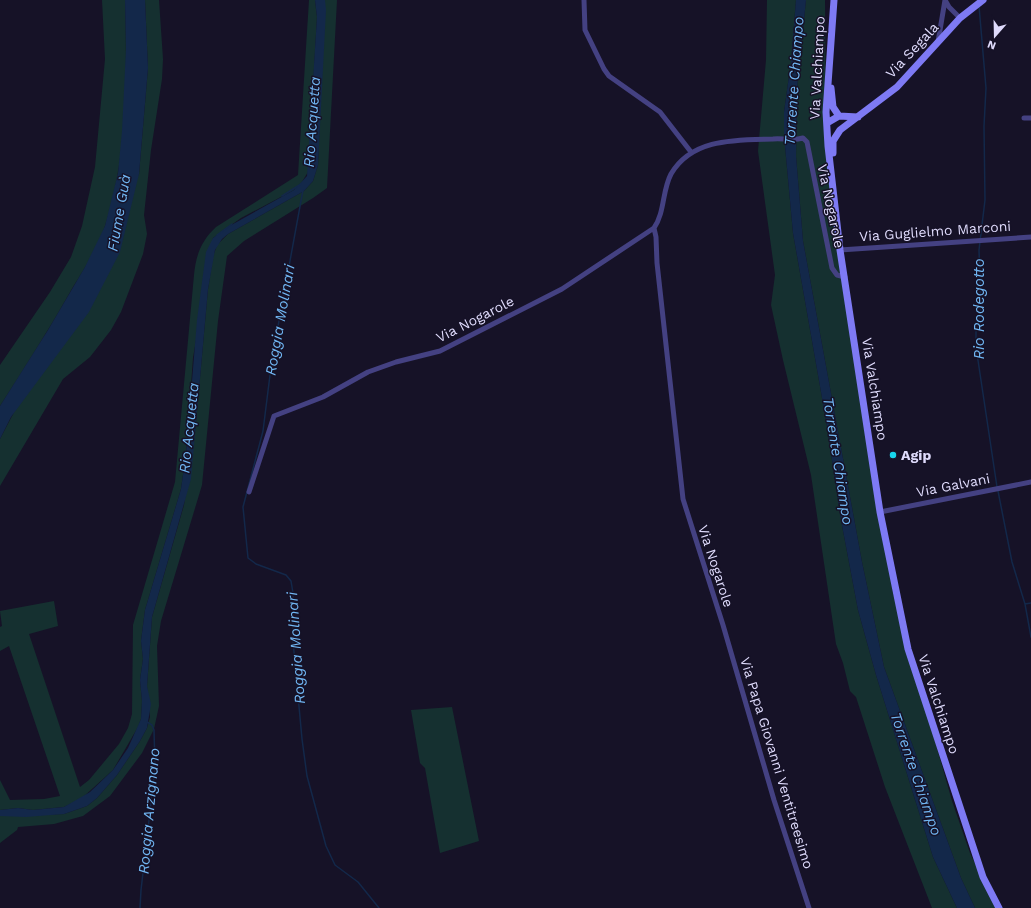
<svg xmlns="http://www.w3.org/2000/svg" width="1031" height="908" font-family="'Work Sans',sans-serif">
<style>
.green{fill:#153030}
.water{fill:#13284a}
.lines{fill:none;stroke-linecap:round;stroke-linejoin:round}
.stream{stroke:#13284a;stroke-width:1.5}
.street{stroke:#444182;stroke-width:5}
.secondary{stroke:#7e7af4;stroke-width:7}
.poi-dot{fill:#17d5ec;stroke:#161227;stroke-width:1.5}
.labels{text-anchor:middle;stroke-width:3;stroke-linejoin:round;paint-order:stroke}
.street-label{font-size:14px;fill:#dfdbfc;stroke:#161227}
.poi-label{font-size:14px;font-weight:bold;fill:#dfdbfc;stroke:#161227;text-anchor:start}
.water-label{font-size:15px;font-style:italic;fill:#71b6f3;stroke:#161227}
</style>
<rect width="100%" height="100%" fill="#161227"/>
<!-- green -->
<path class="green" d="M102,0H125C127,73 128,156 105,226C98,247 85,268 73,287C50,328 25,367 0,406V365L50,292L71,257L82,226L95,167L105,59Z
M145,0H159L163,59L162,79L151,150L144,215L147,234L143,254L121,312L111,330L90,357L63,379L0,486V439L139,174L148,68Z
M309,0H315L317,17L308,172L300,185L294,190L241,218L213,238L193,358L186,454L181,489L145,610L141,641L143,659L140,680L142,701L141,719L138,727L113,770L82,798L64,807L33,810L18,808L0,810V780L10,800L44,799L60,796L9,646L0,651V627L2,626L0,611L54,601L58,626L29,634L80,787L89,780L119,744L128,728L132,714L133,625L175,482L194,275C196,255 201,241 216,227L298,175Z
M325,0H337L327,188L313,198L244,241L227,256L218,321L202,485L161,621L157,646L159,706L154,729L142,753L110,796L83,816L54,824L18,827L17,830L0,843V816L64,814L87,806L97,798L117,775L140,741L147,728L150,717L147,686L152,617L184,505L195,433L208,289L213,257L217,245L228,234L304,191L313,181L318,165Z
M767,0H796L791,62L784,112V135L793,233L827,426L841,520L858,610L876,675L933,857L957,908H932L885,787L856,697L850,691L843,663L836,644L811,475L783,360L771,305L775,275L758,151L766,60Z
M806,0H825L826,140L893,593L952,801L970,853L996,908H975L961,878L884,667L862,562L803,241L796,156L797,88Z
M452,707L479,841L440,853L425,768L420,763L411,710Z"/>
<!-- water -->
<path class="water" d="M125,0H145L148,68L139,174L120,252L89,312L11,417L0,439V406L48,330L85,267L105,226L118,173L122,131L126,49Z
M315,0H325L326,10L318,165L313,181L304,191L228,234L222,239L215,250L208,289L191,479L152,617L147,686L151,704L147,728L140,741L117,775L97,798L87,806L64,814L26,817L0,816V810L18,808L33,810L64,807L90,792L113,770L128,748L141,719L142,701L140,680L143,659L141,641L145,610L181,489L186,454L197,320L206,252L213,238L226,228L294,190L307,176L317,17Z
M796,0H806L797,88L796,156L803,241L862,562L884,667L961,878L975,908H957L933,857L876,675L858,610L841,520L827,426L793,233L784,135V112L791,62Z"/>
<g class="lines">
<!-- stream -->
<path class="stream" d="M979,6L986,88L984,126L985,200L979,250L981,309L976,332V347L997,487
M303,190L272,359L263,431L243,507L248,558L256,564L286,575L291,581L293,593V641L302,739L307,776L326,846L335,865L358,882L379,908
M282,196L301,184
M217,235L232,224
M998,491L1012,562L1025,604L1031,637
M1025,604L1031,603
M140,908L141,890L155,768L154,730L152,725L147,722"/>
<!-- street -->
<path class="street" d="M584,0L585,30L604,69L609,76L660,112L691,152
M945,0L949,7L960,18
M938,42L945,0
M1024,118H1031
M654,228L656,237L657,263L683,499L723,625L774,800L809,908
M840,250L1031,237
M249,492L274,416L323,397L368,372L396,362L440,351L562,289L654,228C665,212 662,191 671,174C692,138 736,140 773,139C783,138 793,141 803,138L807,142L832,268L837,275L845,277
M880,512L1031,482"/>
<!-- secondary -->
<path class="secondary" d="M834,0L826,112L828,146L840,250L880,512L908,649L983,877L999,908
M831,88L833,107L839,116
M827,123L839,116L858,117
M833,153V141L840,130L897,87L960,18L983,0"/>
</g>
<!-- markers -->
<circle class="poi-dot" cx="893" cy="455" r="4"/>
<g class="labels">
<!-- street labels -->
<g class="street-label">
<text transform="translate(912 50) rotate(-47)" y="5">Via Segala</text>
<text transform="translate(817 68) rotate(-87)" y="5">Via Valchiampo</text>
<text transform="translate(831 206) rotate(78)" y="5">Via Nogarole</text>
<text transform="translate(935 231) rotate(-4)" y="5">Via Guglielmo Marconi</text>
<text transform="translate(475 319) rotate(-27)" y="5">Via Nogarole</text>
<text transform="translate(875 389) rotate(81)" y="5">Via Valchiampo</text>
<text transform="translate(953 485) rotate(-11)" y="5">Via Galvani</text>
<text transform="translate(716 566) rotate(72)" y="5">Via Nogarole</text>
<text transform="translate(939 704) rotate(72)" y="5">Via Valchiampo</text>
<text transform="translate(777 763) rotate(73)" y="5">Via Papa Giovanni Ventitreesimo</text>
</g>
<!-- poi labels -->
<g class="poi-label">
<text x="901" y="460">Agip</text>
</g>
<!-- water labels -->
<g class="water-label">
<text transform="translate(794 81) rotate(-86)" y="5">Torrente Chiampo</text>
<text transform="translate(312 122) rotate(-86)" y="5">Rio Acquetta</text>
<text transform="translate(119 213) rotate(-80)" y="5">Fiume Guà</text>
<text transform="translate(979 309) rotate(-90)" y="5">Rio Rodegotto</text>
<text transform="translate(280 320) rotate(-80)" y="5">Roggia Molinari</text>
<text transform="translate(189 428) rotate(-84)" y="5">Rio Acquetta</text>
<text transform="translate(838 461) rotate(81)" y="5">Torrente Chiampo</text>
<text transform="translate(296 648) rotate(-94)" y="5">Roggia Molinari</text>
<text transform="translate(916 774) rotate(71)" y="5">Torrente Chiampo</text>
<text transform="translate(149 811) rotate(-85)" y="5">Roggia Arzignano</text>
</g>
</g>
<!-- north arrow -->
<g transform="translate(995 36) rotate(200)" stroke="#161227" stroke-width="3" paint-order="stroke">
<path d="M0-3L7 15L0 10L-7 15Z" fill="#dfdbfc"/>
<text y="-6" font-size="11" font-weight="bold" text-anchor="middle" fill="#dfdbfc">N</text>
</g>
</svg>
